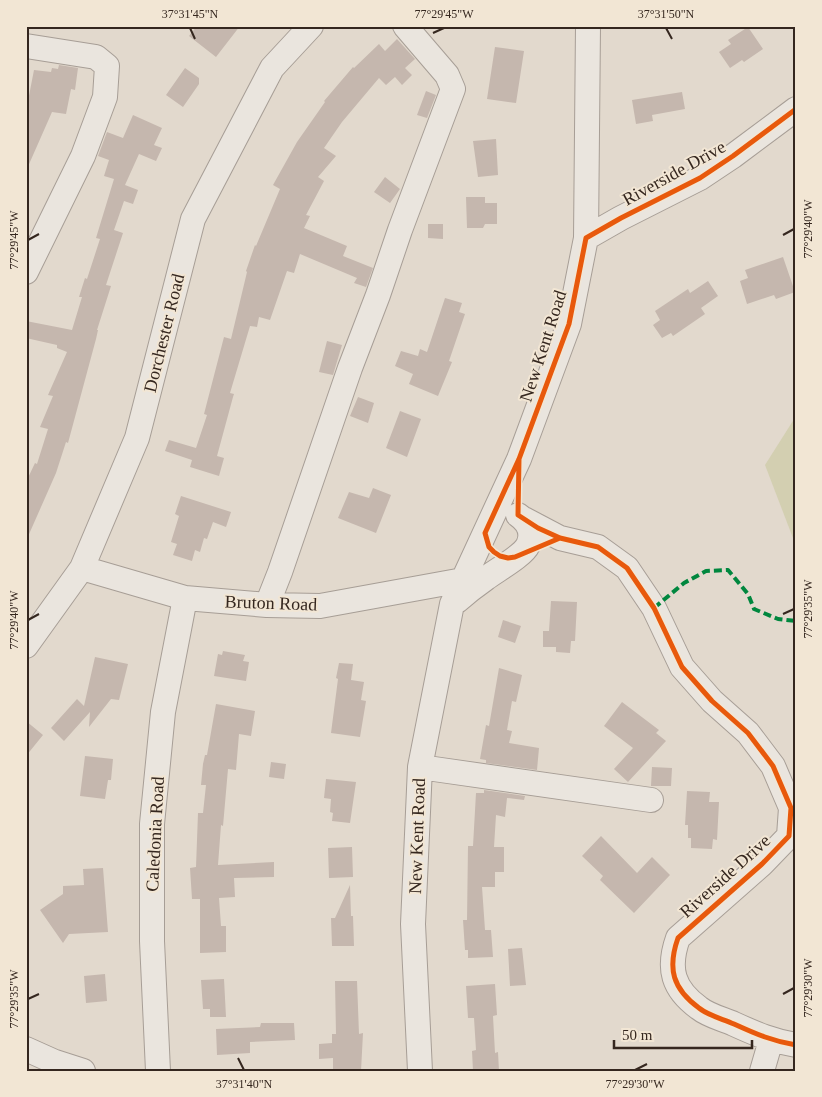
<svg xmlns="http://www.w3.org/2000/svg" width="822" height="1097" font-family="'Times New Roman',serif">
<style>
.green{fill:#d3cfb1}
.building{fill:#c5b7ae}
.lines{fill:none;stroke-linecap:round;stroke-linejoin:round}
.minor-casing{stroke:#a79e96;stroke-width:26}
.minor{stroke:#eae5de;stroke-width:24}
.quiet{stroke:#00873e;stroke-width:4;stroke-dasharray:8 4;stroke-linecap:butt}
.cycleway-casing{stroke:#f2e6d4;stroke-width:8}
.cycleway{stroke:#e8590c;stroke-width:5}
.ticks{fill:none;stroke:#35271f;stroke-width:2}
.labels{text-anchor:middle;stroke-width:4;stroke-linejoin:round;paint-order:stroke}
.street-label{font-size:18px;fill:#35271f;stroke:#f2e6d4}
.neatline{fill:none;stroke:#35271f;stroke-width:2}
.ticks-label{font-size:12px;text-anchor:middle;fill:#35271f}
</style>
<rect width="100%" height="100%" fill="#e2d9cd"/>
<!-- green -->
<path class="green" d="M796,416V546L765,465Z"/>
<!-- building -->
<path class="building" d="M197,26H240L216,57L189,36Z
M748,27L763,49L744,62L742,60L730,68L719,52L731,44L728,40Z
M397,39L415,59L405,68L412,75L402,85L395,77L386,85L379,78L342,122L324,148L336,156L318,177L324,181L306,215L310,216L304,228L347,246L343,256L373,268L366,287L354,283L357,278L300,254L294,273L287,271L270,320L259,317L257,327L250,326L230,393L234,394L233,397L217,456L224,458L219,476L190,467L192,460L165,451L169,440L196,448L207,415L204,414L224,337L231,339L247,272L246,271L255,245L256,246L280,189L273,185L297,142L325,102L324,101L353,67L354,68L379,44L385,51Z
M495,47L524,51L516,103L487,99Z
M59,65L78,68L75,90L71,89L66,114L52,112L26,171V111L34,70L51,72L52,68L58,69Z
M185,68L199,78V84L183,107L166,95Z
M426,91L436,95L427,118L417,115Z
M682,92L685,109L652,115L653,121L636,124L632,100Z
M133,115L162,128L154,145L162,148L156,161L139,154L125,185L138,190L133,204L124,201L114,230L123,233L106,285L111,286L97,330H98L96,339L68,443L66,442L56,473L26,541V482L35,463L37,464L48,429L40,427L53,396L48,395L67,352L57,348V345L26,338V321L72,330L82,297H79L85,278L87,279L100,239L96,238L114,179L104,176L109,160L98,156L107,132L123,138Z
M496,139L498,175L478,177L473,141Z
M385,177L400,189L390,203L374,192Z
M466,197H485V203H497V224H485L483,228H467Z
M428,224H443V239L428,238Z
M783,257L795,292L776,299L774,295L747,304L740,281L748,278L745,270Z
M708,281L718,296L701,308L705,314L673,336L671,333L662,338L653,325L660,320L655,311L688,289L690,293Z
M445,298L462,303L459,312L465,314L449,361L452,362L438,396L409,384L413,374L395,366L401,351L418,356L420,349L427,352Z
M327,341L342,345L333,375L319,372Z
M358,397L374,403L368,423L350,416Z
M400,411L421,419L407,457L386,448Z
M373,488L391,495L376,533L338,518L349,492L369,498Z
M181,496L231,512L226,527L213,522L207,539L204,538L200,552L195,550L192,561L173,555L177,544L171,542L179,516L175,514Z
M551,601L577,602L575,641H571L570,653L556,652V647H543V631H549Z
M503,620L521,626L515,643L498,637Z
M223,651L245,655L243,661L249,662L246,681L214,676L218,654L222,655Z
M95,657L128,664L119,700L111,699L89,727L90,712L64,741L51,728L77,699L84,706Z
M339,663L353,664L351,680L364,682L361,700L366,701L360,737L331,733L338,679L336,678Z
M499,668L522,675L516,702L512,701L507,730L512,731L509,743L539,748L537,770L486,763V760L480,759L486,725L489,726Z
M622,702L659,730L656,733L666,741L628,782L614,769L633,748L604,726Z
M216,704L255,711L251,736L239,734L236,770L228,769L223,826L221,825L218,865L274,862V877L234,878L235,897L219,898L221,926H226V952L200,953V899H192L190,868L196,867L198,813H203L206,785H201L203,764L205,755H207Z
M26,721L43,735L26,756Z
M85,756L113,759L111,780H108L105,799L80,796Z
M271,762L286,764L284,779L269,777Z
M652,767L672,768L671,786H651Z
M326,779L356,782L350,823L332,821L333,813L330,812L331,799L324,798Z
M484,790L525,796L524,800L507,798L505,817L496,815L494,847H504V872H495V887H482L485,930H491L493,957L468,958V950H465L463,920H467L468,846H473L476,793H484Z
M687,791L710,792L709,802H719L717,840L713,839L712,849L691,848V838H688V825H685Z
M601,836L637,873L652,857L670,875L634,913L600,880L603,876L582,856Z
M352,847L353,877L329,878L328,848Z
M103,868L108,932L69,934L63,943L40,910L63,894V886L84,885L83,869Z
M350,885L351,916H353L354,946H332L331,918H335Z
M522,948L526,985L510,986L508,949Z
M105,974L107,1001L86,1003L84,976Z
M224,979L226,1017H210V1009H203L201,980Z
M335,981H357L359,1034L363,1033L361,1071H333V1058L319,1059V1044L332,1043V1034H336Z
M495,984L497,1015L493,1016L495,1053L498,1052L499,1071H473L472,1051L476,1050L474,1018H468L466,986Z
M261,1023H294L295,1040L250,1042V1053L217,1055L216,1029L260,1027Z"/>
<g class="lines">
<defs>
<path id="minor" d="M26,46L96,57L107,66L105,97L83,156L26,272
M586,238L621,218L700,178L733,156L796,109
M524,519L560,538L598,547L627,568L654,608L682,667L712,701L748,733L773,766L791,808L789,836L762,864L678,938C667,969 673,989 699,1008C709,1016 723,1019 734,1024C756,1034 772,1041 796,1045
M82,568L185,598L267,605L320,606L463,580
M457,601C466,593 475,586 485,579C495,571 523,556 528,545C534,533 528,522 518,515
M267,605L280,572L350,368L378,295L400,230L453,89L447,75L405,26
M26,646L82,568L137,438L193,219L272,68L311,26
M420,767L651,800
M26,1049L55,1062L83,1071
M158,1071L152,941V824L163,712L185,598
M420,1071L413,924L420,767L452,604L519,459L569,324L586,238L588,26
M762,1071L771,1040"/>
</defs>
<!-- minor casing -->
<use href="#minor" class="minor-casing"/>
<!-- minor -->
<use href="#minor" class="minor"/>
<!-- quiet -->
<path class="quiet" d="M654,608L684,583L706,571L728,570L748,594L754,609L778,619L796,621"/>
<defs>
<path id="cycleway" d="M519,459L518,515L538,528L560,538L598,547L627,568L654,608L682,667L712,701L748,733L773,766L791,808L789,836L762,864L678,938C667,969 673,989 699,1008C709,1016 723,1019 734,1024C756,1034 772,1041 796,1045
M560,538L515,557L508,558L500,556L494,552L489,547L485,533L519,459L569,324L586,238L621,218L700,178L733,156L796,109"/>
</defs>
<!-- cycleway casing -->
<use href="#cycleway" class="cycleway-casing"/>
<!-- cycleway -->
<use href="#cycleway" class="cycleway"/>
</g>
<!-- ticks -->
<path class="ticks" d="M190,28L195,39M666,28L672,39M433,33L444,28M783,235L794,229M28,240L39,234M783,614L794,609M28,620L39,614M783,994L794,988M28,999L39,994M238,1058L244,1070M635,1070L647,1064"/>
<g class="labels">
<!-- street labels -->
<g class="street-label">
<text transform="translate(674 173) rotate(-29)" y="6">Riverside Drive</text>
<text transform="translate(164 333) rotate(-76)" y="6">Dorchester Road</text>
<text transform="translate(543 346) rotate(-72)" y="6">New Kent Road</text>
<text transform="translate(271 603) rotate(2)" y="6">Bruton Road</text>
<text transform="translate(155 834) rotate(-87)" y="6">Caledonia Road</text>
<text transform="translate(417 836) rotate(-88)" y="6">New Kent Road</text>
<text transform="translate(725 876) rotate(-42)" y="6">Riverside Drive</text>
</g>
</g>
<!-- border -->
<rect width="822" height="1097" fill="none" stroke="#f2e6d4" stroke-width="55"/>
<!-- scale -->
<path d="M614 1040v8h138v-8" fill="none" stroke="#35271f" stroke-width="2.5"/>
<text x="622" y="1040" font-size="15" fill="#35271f" stroke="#f2e6d4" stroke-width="4" paint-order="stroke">50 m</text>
<rect x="28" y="28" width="766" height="1042" class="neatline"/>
<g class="ticks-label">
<text x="190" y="18">37°31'45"N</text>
<text x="444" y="18">77°29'45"W</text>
<text x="666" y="18">37°31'50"N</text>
<text transform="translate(808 229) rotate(-90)" y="4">77°29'40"W</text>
<text transform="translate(14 240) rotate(-90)" y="4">77°29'45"W</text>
<text transform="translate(808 609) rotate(-90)" y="4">77°29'35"W</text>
<text transform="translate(14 620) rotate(-90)" y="4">77°29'40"W</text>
<text transform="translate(808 988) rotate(-90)" y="4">77°29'30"W</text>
<text transform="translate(14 999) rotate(-90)" y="4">77°29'35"W</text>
<text x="244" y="1088">37°31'40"N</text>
<text x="635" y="1088">77°29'30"W</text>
</g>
</svg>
